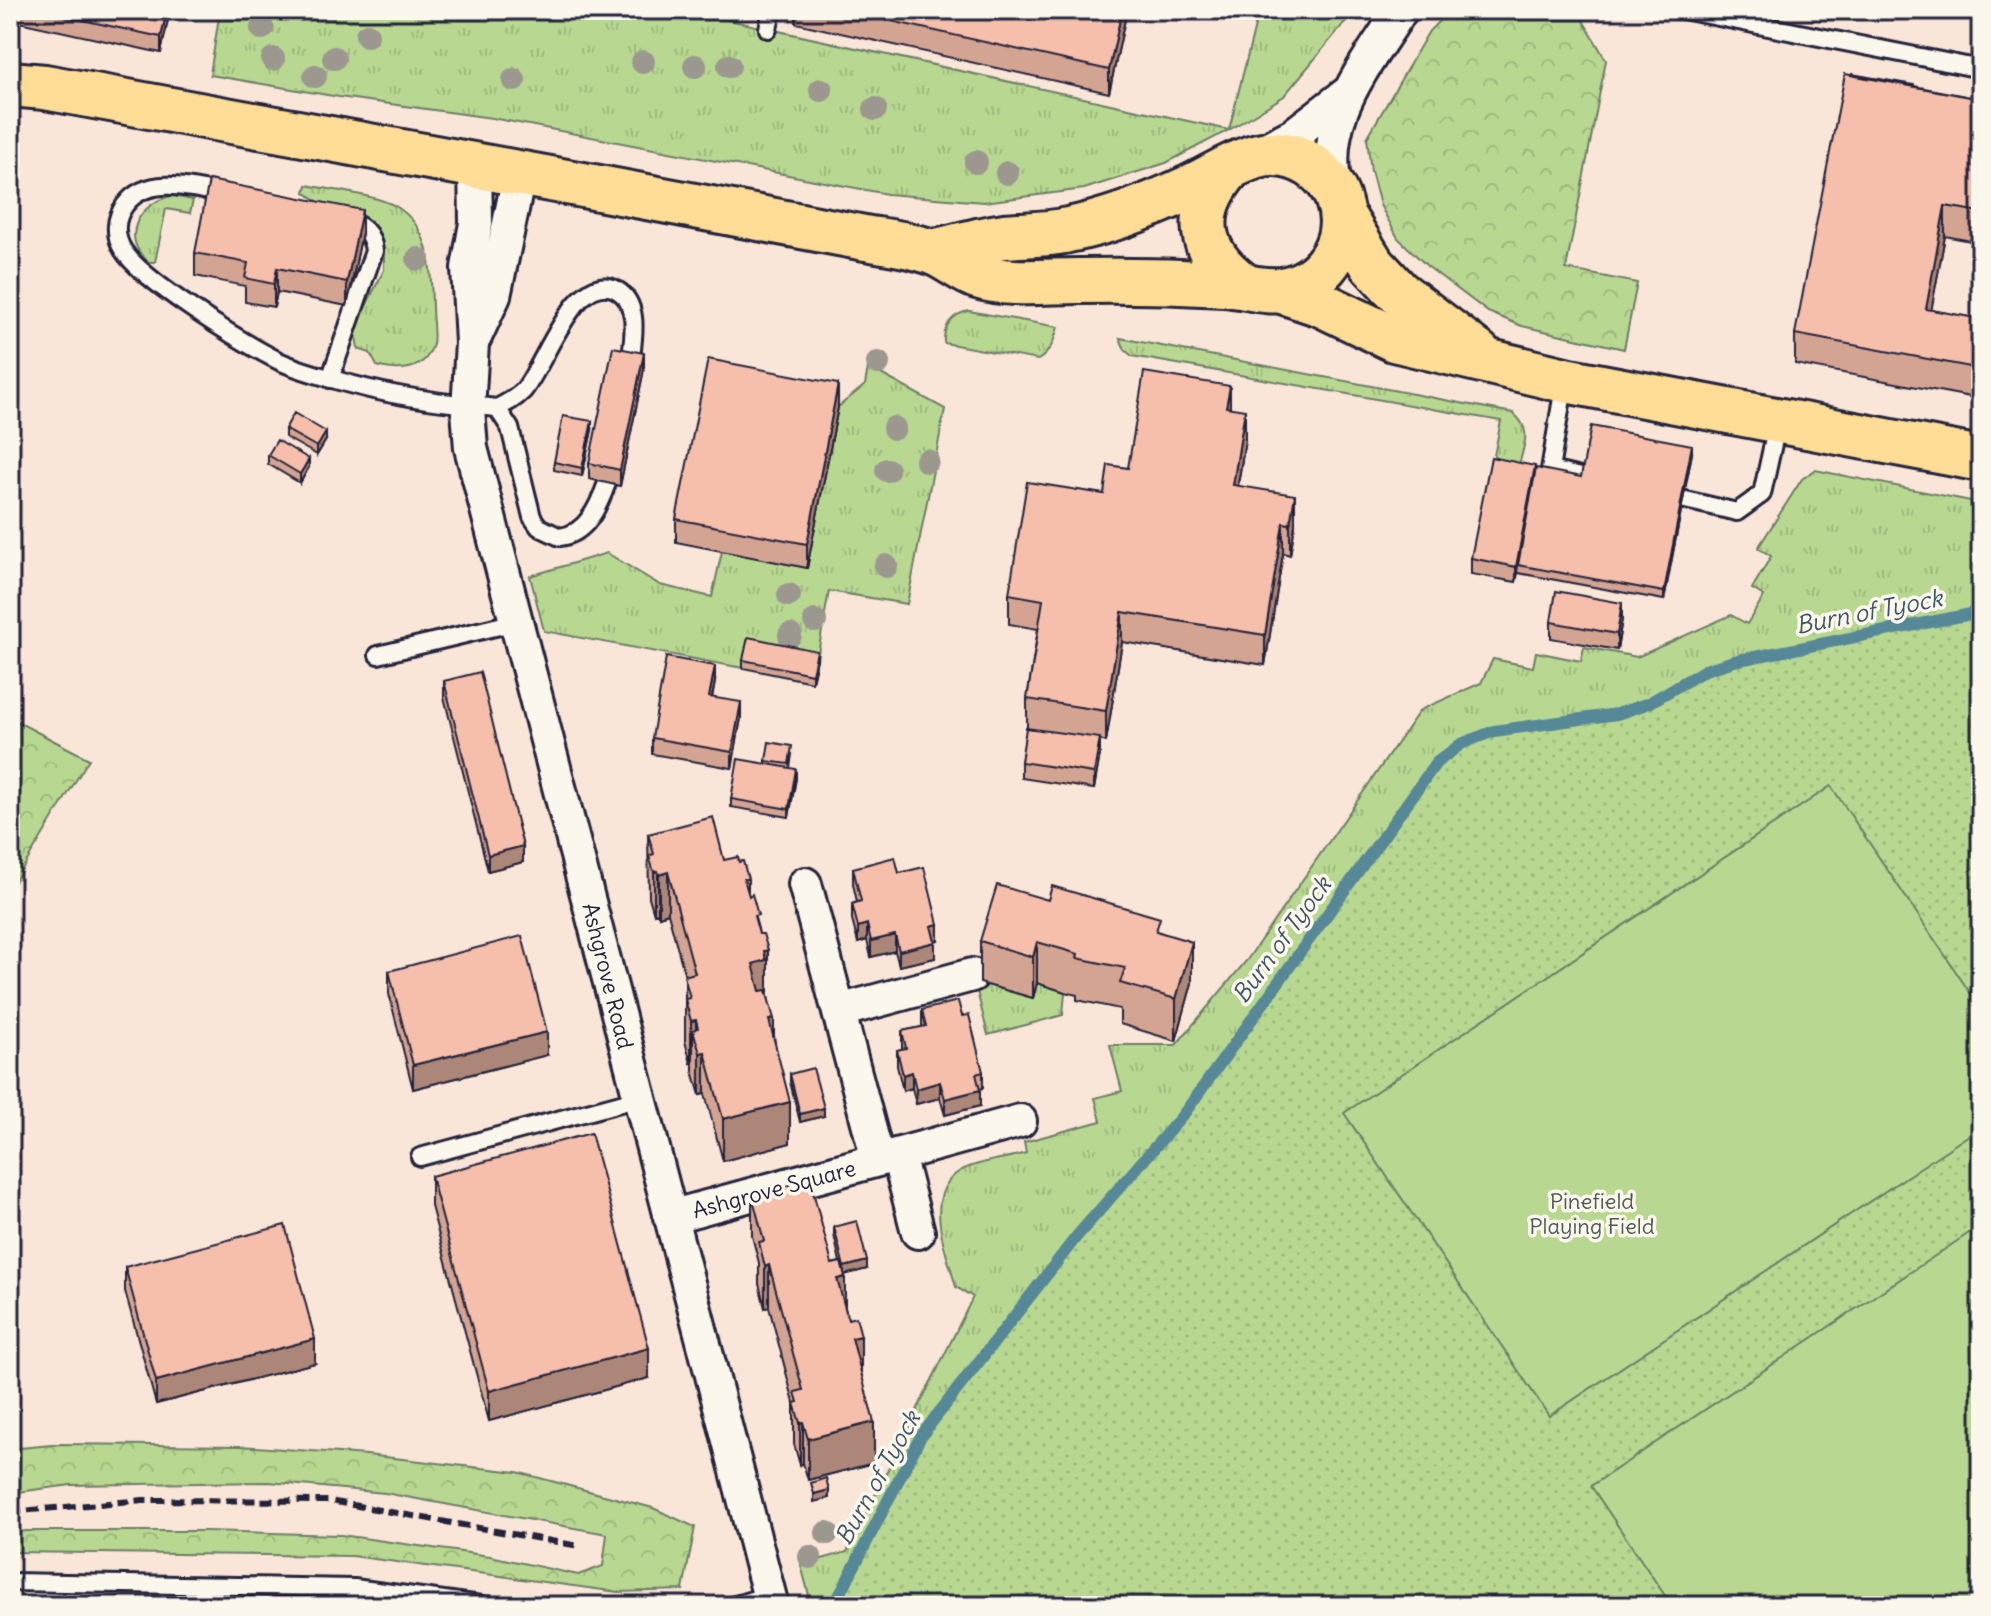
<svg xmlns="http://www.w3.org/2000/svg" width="1991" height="1616" font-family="Delius,sans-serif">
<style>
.grass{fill:url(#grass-tufts);stroke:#6d7d66;stroke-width:2}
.forest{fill:url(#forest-crowns);stroke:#6d7d66;stroke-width:2}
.park{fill:url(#park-dots);stroke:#6d7d66;stroke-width:2}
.pitch{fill:#b8d891;stroke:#6d7d66;stroke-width:2}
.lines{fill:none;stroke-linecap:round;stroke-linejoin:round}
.stream{stroke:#578897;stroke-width:12}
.service-casing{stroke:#22223b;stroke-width:22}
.minor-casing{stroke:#22223b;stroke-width:38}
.trunk-casing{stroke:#22223b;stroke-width:50}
.service{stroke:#fbf7ec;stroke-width:16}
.minor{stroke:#fbf7ec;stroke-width:32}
.trunk{stroke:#ffdd96;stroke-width:44}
.rail{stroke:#22223b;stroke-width:6;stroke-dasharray:12 6;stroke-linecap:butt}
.tree{fill:#9c9890}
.wall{fill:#d4a493;stroke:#22223b;stroke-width:2}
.shaded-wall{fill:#ac8678;stroke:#22223b;stroke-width:2}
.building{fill:#f6bfab;stroke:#22223b;stroke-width:2}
.labels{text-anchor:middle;stroke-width:7;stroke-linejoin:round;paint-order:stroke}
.street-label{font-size:22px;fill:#22223b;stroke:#fbf7ec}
.park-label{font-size:22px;fill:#4f5955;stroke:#fbf7ec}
.water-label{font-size:24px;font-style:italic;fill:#3d5569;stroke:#fbf7ec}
</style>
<defs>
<pattern id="grass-tufts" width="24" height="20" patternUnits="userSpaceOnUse" patternTransform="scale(2)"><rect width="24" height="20" fill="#b8d891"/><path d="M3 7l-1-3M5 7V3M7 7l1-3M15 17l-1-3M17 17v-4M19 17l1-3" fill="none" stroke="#9eb97e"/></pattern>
<pattern id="forest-crowns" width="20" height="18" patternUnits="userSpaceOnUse" patternTransform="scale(2)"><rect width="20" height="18" fill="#b8d891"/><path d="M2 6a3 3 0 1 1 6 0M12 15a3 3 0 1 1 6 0" fill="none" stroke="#9eb97e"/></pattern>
<pattern id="park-dots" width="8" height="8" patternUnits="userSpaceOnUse" patternTransform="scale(2)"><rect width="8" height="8" fill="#b8d891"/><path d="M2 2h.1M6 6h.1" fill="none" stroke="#9eb97e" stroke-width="1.8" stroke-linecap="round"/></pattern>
</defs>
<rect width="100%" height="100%" fill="#fae6d8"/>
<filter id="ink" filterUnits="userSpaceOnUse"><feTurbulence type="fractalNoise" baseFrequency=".0125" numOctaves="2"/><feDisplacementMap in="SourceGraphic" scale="16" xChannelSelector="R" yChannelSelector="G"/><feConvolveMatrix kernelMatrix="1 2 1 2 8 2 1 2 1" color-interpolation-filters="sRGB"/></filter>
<g filter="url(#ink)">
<!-- grass -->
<path class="grass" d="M220,10H683L1229,130L1259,10H1355L1284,96L1229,130L1166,163L1084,189L984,202L887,194L492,118L339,97L210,75Z
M307,185C330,190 378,195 397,207C432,229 431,270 432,307C432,318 435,334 433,344C425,372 399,372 377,366L370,353L358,349L355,328L384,270V253L373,228L361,217L324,206L305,192Z
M172,196L193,200L190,213L166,209L155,262H149C118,238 140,202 172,196Z
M969,311L1058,327C1054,341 1051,352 1038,360L944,343C943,326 952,314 969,311Z
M1120,338L1513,413C1533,430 1524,443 1519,466L1493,461L1501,421L1132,356L1125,350Z
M868,367L945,409L907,604L829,591L817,659L748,646L743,668L544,631L530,576L607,553L660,585L712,597L722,551L807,567L838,407L865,385Z
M1815,470L1981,503V612L1734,661L1705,670L1649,703L1617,714L1559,723L1436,763L1183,1115L1077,1236L921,1436L834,1606L811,1603L801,1565L847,1552L973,1297L956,1287C947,1253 921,1195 960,1171C978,1161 1006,1159 1026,1153L1024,1142L1101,1121L1095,1098L1122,1091L1110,1045H1176L1247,960L1420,710L1481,683L1493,659L1533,667L1536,652L1581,661L1584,647L1637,657L1731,615L1747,624L1764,596L1752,589L1771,556L1758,548L1802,479Z
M975,983H980L1032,998L1037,983L1065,992L1063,1015L988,1035Z"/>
<!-- forest -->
<path class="forest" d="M1450,10H1577L1606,60L1566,269L1637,283L1624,349L1522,326L1488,312L1427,266L1398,238L1380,205L1371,171L1367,138L1429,31Z
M10,718L89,759L10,889Z
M62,1444L240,1446L367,1455L517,1472L653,1508L695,1527L683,1590L618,1592L352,1556L10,1552V1533L26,1531H206L341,1535L490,1556L578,1575L603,1566L607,1534L385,1493L269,1482L71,1485L10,1493V1449Z"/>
<!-- park -->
<path class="park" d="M1981,612V1606H834L921,1436L1077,1236L1183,1115L1436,763L1461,744L1494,731L1617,714L1649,703L1705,670L1734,661Z"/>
<!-- pitch -->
<path class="pitch" d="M1831,786L1981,1009V1127L1549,1416L1344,1113Z
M1981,1225V1606H1672L1591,1486Z"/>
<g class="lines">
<!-- stream -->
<path class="stream" d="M834,1606L921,1436L1077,1236L1183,1115L1436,763L1461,744L1494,731L1617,714L1649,703L1705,670L1734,661L1981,612"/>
<defs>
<path id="service" d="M1683,10L1981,69
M768,29L772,10
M228,195C197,189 148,173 125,205C115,218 114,235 123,250C142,281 242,342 277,360C293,368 311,373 329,378C387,396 436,402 497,408C507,403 515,399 523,391C544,367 576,267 617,290C642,305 632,343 630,366
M330,379L374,251C372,232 362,225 345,219
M1565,380L1550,470L1598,481
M497,408L510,428L532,517L539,527L560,537C587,534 599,505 607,483
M1664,495L1737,512L1762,494L1778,421
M378,655L516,622
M420,1157L639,1098
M10,1582L354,1588L489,1606
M732,1606L769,1595"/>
<path id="minor" d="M1256,154L1293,135L1349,92
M475,164L476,223L468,268L472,343L468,410L471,448L772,1606
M1337,195C1317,121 1363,70 1401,10
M475,337L494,296L520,171
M805,884L878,1160
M839,1011L972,975
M898,1155L918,1232
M670,1217L1020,1121"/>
<path id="trunk" d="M10,84L45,87C318,136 592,186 865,238C888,242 916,245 937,254C950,260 963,271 977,276C1008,286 1046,281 1078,281C1127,280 1175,281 1224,284C1246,285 1266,294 1287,289C1327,280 1353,237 1337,197C1327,171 1300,154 1273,154C1246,154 1213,177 1189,188C1150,206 1110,222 1068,230C1047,235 1025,234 1004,236C980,239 956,247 933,252
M1227,171C1192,213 1198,253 1243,285
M1342,215L1372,264L1398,292L1479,354
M1282,291L1321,304L1394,339L1565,380L1981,459"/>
</defs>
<!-- service casing -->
<use href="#service" class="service-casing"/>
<!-- minor casing -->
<use href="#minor" class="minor-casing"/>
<!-- trunk casing -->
<use href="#trunk" class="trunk-casing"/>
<!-- service -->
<use href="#service" class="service"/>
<!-- minor -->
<use href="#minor" class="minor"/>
<!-- trunk -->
<use href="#trunk" class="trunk"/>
<!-- rail -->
<path class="rail" d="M10,1512L143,1500L330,1501L579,1546"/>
</g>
<!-- trees -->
<g class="tree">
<circle cx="262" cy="28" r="12"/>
<circle cx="367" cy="35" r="12"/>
<circle cx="334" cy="58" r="12"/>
<circle cx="273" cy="59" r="12"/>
<circle cx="643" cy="62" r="12"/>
<circle cx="695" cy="66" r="12"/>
<circle cx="729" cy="66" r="12"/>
<circle cx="315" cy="76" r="12"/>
<circle cx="514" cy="80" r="12"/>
<circle cx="821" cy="90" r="12"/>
<circle cx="875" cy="109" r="12"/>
<circle cx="976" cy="162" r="12"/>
<circle cx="1007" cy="173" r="12"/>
<circle cx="418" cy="259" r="12"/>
<circle cx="878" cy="363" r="12"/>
<circle cx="894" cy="428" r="12"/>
<circle cx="927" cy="461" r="12"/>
<circle cx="887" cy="470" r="12"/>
<circle cx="886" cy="566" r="12"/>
<circle cx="789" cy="595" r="12"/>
<circle cx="815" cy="621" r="12"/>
<circle cx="790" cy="635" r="12"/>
<circle cx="827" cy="1533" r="12"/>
<circle cx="810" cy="1557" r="12"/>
</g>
<!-- wall -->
<path class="wall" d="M14,10H170L161,53L14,21Z
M796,10H1127L1109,93L796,23Z
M1914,86L1981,99V243L1945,236L1931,310L1981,319V399L1795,364V334Z
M362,233L347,306L277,292L274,307L245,302V286L195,276V253Z
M644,369L620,486L589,479V463Z
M838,407L807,568L676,542V519Z
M1230,407L1245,440L1238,486L1295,525L1290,555L1283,553L1265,665L1122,642L1106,742L1100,740V754L1094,789L1021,778V762L1027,728V699L1038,629L1009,624V594L1128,468Z
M285,429L326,440L317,455L285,437Z
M592,430L582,476L554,470V462Z
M1692,453L1664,600L1518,573L1516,582L1471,574V558L1535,474L1581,477Z
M268,455L309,467L300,483L268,464Z
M1622,619L1617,650L1551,638V622Z
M817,659L812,682L743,668V660Z
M444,681L523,862L488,871L444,697Z
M715,682L712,698L741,718L732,768L652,754V738Z
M792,754L790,768L796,778L789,817L731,807V799L766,764V761Z
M648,834L724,860L739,862L748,879V893L758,929L790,1143L723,1161L705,1094L700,1095L693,1071V1062L691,1063L685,1041V976L668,913L659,916L658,913L654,914L649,897Z
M853,868L899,873L938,940L935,941V958L899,966L895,951L871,957L867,940L858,943L852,920V904L857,902L853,884Z
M1160,932L1192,983L1176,1041L1120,1024V1009L1077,1000V995L1065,992L1037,983L1033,998L980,983V941Z
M389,971L547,1055L413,1089L389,994Z
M922,1010L962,1016L983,1072V1088L980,1089V1106L945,1115L940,1098L916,1104L912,1088L903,1091L897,1066V1050L902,1049V1031L922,1027Z
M790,1074L824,1116L800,1122L790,1082Z
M431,1176L649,1378L489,1421L431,1206Z
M752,1195L832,1264L840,1262L834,1235V1227L867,1269L844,1275L845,1308L861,1371L874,1463L808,1480L803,1463L800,1465L794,1444V1403L769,1307L765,1308L759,1284V1263L752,1236Z
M125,1267L315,1363L156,1404L125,1291Z"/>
<!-- shaded-wall -->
<path class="shaded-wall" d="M167,10H170L161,53V37Z
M1122,10H1127L1109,93V70Z
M1945,206V236L1926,339V309Z
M362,210V233L347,306V282Z
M277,268V292L274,307V284Z
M644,353V369L620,486V470Z
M838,384V407L807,568V544Z
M1230,386V416L1226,407Z
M1245,410V440L1233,515V485Z
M592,421V430L582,476V468Z
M326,432V440L317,455V447Z
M1692,445V453L1664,600V592Z
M309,459V467L300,483V474Z
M1535,466V482L1518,565L1516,582V567Z
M1295,495V525L1290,555V524Z
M1283,523V553L1265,665V635Z
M1622,603V619L1617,650V634Z
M1122,612V642L1106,742V711Z
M817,651V659L812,682V674Z
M715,666V682L709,713V697Z
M741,702V718L732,768V752Z
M1100,738V754L1094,789V773Z
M796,769V778L789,817V809Z
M523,846V862L488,871V855Z
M658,871V913L654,914V872Z
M668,872V913L659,916V875Z
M867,924V940L858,943V927Z
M938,924V940L931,942V926Z
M895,935V951L871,957V941Z
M935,942V958L899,966V951Z
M1037,942V983L1033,998V957Z
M1192,942V983L1176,1041V999Z
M768,950V992L753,1005V964L764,951Z
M774,1019V1060L769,1020Z
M696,1020V1040L693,1030V1062L691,1063V1021Z
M547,1032V1055L413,1089V1065Z
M705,1052V1094L700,1095V1053Z
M912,1072V1088L903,1091V1075Z
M940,1082V1098L916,1104V1089Z
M980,1090V1106L945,1115V1099Z
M790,1102V1143L723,1161V1119Z
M824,1108V1116L800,1122V1114Z
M867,1261V1269L844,1275V1267Z
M769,1265V1307L765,1308V1267Z
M845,1277V1319L837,1279Z
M861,1336V1378L852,1338Z
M315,1339V1363L156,1404V1381Z
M649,1348V1378L489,1421V1391Z
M803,1422V1463L800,1465V1423Z
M874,1422V1463L808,1480V1439Z
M829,1490V1498L814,1502V1494Z"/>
<!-- building -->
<path class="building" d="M36,10H167L161,37Z
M842,10H1122L1109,70Z
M1845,74L1981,99V212L1945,206L1926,309L1981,319V369L1795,334Z
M1852,74L1914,85V86L1852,75Z
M209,180L362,210L347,282L277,268L274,284L245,278L248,263L195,253Z
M613,347L644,353L620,470L589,463Z
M708,359L838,384L807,544L676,519Z
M1144,372L1230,386L1226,407L1245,410L1233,485L1295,495L1290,524L1283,523L1265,635L1122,612L1106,711L1027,699L1043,600L1009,594L1027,482L1104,494L1108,465L1128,468Z
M294,413L326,432L317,447L285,429Z
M563,416L592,421L582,468L554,462Z
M1591,426L1692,445L1664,592L1518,565L1536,468L1581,477Z
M277,440L309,459L300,474L268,455Z
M1491,457L1535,466L1516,567L1471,558Z
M1556,591L1622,603L1617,634L1551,622Z
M748,637L817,651L812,674L743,660Z
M666,657L715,666L709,697L741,702L732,752L652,738Z
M480,672L523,846L488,855L444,681Z
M1026,728L1100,738L1094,773L1021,762Z
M769,742L792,746L789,764L766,761Z
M738,759L796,769L789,809L731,799Z
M713,817L724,860L738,857L739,862L743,861L748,879H744L749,896L752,894L758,915L754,916L759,934H763L768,950L764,951L766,960L753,964L760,991L766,990L774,1019L769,1020L790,1102L723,1119L705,1052L700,1053L693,1030L698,1028L696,1020L691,1021L685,999L690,998L684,976L695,973L668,872L659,875L658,871L654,872L649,856L654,854L648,834Z
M895,857L899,873L924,867L938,924L931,926L935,942L899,951L895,935L871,941L867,924L858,927L852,904L861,901L853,868Z
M997,885L1048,900L1052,886L1160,918L1156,931L1192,942L1176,999L1120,983L1125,968L1077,958L1078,954L1065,950L1037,942L1033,957L980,941Z
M522,936L547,1032L413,1065L389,971Z
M958,1001L962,1016L969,1015L983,1072L976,1074L980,1090L945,1099L940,1082L916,1089L912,1072L903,1075L897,1050L906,1048L902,1031L926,1026L922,1010Z
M813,1068L824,1108L800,1114L790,1074Z
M591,1133L649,1348L489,1391L431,1176Z
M810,1180L832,1264L841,1262L845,1277L837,1279L848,1319L856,1317L861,1336L852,1338L874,1422L808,1439L803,1422L800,1423L794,1403L798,1402L795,1392L803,1390L769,1265L765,1267L759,1242L764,1241L752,1195Z
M857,1221L867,1261L844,1267L834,1227Z
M285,1225L315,1339L156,1381L125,1267Z
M826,1478L829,1490L814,1494L811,1483Z"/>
</g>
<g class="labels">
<!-- street labels -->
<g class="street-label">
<text transform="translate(608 976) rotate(76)" y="8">Ashgrove Road</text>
<text transform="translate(774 1189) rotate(-15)" y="8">Ashgrove Square</text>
</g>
<!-- park labels -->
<g class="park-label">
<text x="1592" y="1209">Pinefield<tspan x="1592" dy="25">Playing Field</tspan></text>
</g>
<!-- water labels -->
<g class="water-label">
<text transform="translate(1869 612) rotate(-11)" y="8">Burn of Tyock</text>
<text transform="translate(1282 940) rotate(-54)" y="8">Burn of Tyock</text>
<text transform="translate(878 1478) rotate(-61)" y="8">Burn of Tyock</text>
</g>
</g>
<!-- margin -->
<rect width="1991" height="1616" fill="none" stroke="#fbf7ec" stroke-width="40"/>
<rect x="20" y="20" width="1951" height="1576" fill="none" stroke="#22223b" stroke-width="3" filter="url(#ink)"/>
</svg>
